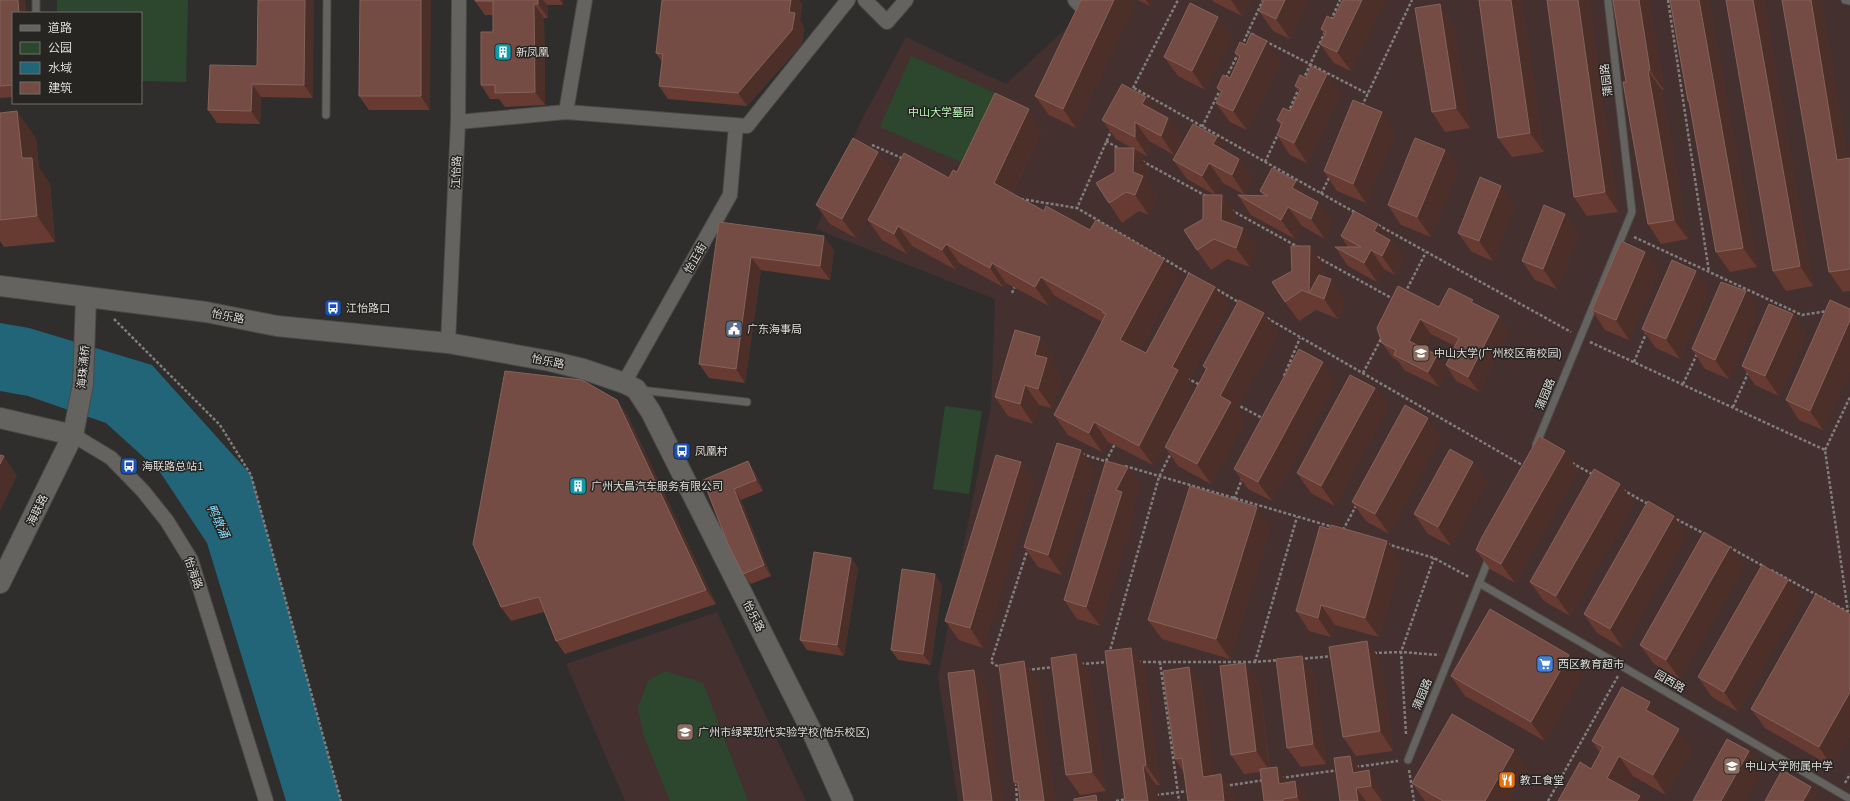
<svg xmlns="http://www.w3.org/2000/svg" width="1850" height="801" font-family="Mulish,'Noto Sans SC',sans-serif">
<style>
.education{fill:#453030}
.green{fill:#2d462e}
.water{fill:#226478}
.lines{fill:none;stroke-linecap:round;stroke-linejoin:round}
.lane-casing{stroke:#4b4947;stroke-width:9}
.street-casing{stroke:#4b4947;stroke-width:16}
.secondary-casing{stroke:#4b4947;stroke-width:22}
.path{stroke:#807e7c;stroke-width:2.5;stroke-dasharray:3 2;stroke-linecap:butt}
.lane{stroke:#656360;stroke-width:7}
.street{stroke:#656360;stroke-width:14}
.secondary{stroke:#656360;stroke-width:20}
.wall{fill:#683b32}
.shaded-wall{fill:#4c2f28}
.building{fill:#744c44;stroke:#84635b}
.labels{text-anchor:middle;stroke-width:3;stroke-linejoin:round;paint-order:stroke}
.poi-label{font-size:11px;fill:#dcdbd9;stroke:#272522;text-anchor:start}
.street-label{font-size:11px;fill:#dcdbd9;stroke:#272522}
.park-label{font-size:11px;fill:#b7f5b9;stroke:#272522}
.water-label{font-size:12px;font-style:italic;fill:#7ddeff;stroke:#272522}
</style>
<rect width="100%" height="100%" fill="#302e2c"/>
<!-- education -->
<path class="education" d="M1081,0H1850V801H958L938,678L991,406L995,299L816,229L860,123L906,37L1006,84L1088,8Z
M717,612L806,801H625L566,664Z"/>
<!-- green -->
<path class="green" d="M57,0H188L186,82L141,81V13H57Z
M911,56L1002,96L972,167L880,127Z
M945,406L982,411L969,494L933,489Z
M665,671L703,683L748,801H670L643,734L638,708L648,681Z"/>
<!-- water -->
<path class="water" d="M0,323L29,328L152,365L251,475L341,801H286L207,543L160,472L106,423L28,396L0,391Z"/>
<g class="lines">
<defs>
<path id="lane" d="M36,0V13
M1845,0L1850,1
M326,115L327,0
M640,390L747,402
M1536,445L1632,212L1608,0
M1479,583L1850,799
M1408,760L1490,556"/>
<path id="street" d="M865,0L887,22L906,0
M1075,0L1082,7L1090,0
M566,112L747,126L848,0
M458,122L566,112L585,0
M448,343L458,122L459,0
M624,383L730,195L736,125
M73,435L111,458L143,491L167,521L191,560L266,801"/>
<path id="secondary" d="M0,286L206,312L277,326L448,343L550,361L583,369L624,383L636,389L651,412L814,736L843,801
M0,418L73,435
M0,583L73,435L83,384L86,298"/>
</defs>
<!-- lane casing -->
<use href="#lane" class="lane-casing"/>
<!-- street casing -->
<use href="#street" class="street-casing"/>
<!-- secondary casing -->
<use href="#secondary" class="secondary-casing"/>
<!-- path -->
<path class="path" d="M1668,0L1709,272
M1331,20L1340,0
M1254,35L1248,32L1263,0
M1265,41L1368,94
M1242,46L1248,32
M1226,78L1238,54
M1303,80L1325,32
M1133,88L1178,0
M1134,88L1356,213
M1362,106L1412,0
M1288,113L1299,88
M1202,127L1220,90
M1112,129L1077,208L1193,276
M1106,141L1120,149
M872,145L904,159
M1142,161L1206,196
M1265,162L1278,134
M1321,194L1330,176
M1021,199L1077,208
M1231,210L1300,248
M1378,225L1571,332
M1634,237L1802,315L1828,311
M1317,257L1395,300
M1213,287L1240,303
M1012,293L1016,284
M1405,293L1426,252
M1267,318L1524,466
M114,319L220,425L251,475L341,801
M1590,342L1825,450L1848,612
M1634,362L1647,331
M1363,373L1382,337
M1284,376L1300,338
M1187,378L1200,385
M1683,384L1697,354
M1236,404L1264,419
M1733,407L1749,371
M1825,450L1850,397
M1082,454L1108,462
M1106,461L1116,442
M1572,463L1594,475
M1125,466L1333,527
M1623,490L1648,504
M1234,499L1243,477
M1672,517L1707,535
M1343,530L1357,504
M1387,544L1434,558L1469,577
M1729,547L1765,567
M1771,570L1850,613
M1374,653L1401,652L1439,655
M1109,654L1159,477L1171,453
M1300,659L1333,656
M1138,662H1255L1279,660
M1160,662L1179,801
M1255,662L1297,517
M1081,664L1109,662
M1002,669L991,662L1028,548
M1027,670L1054,667
M1406,734L1401,652L1434,558
M1356,767L1398,761
M1409,770L1414,801
M1281,778L1339,770
M1016,783L1017,801
M1845,783L1850,774
M1225,786L1264,780
M1156,795L1188,791
M1116,801L1127,799
M1548,801L1618,676"/>
<!-- lane -->
<use href="#lane" class="lane"/>
<!-- street -->
<use href="#street" class="street"/>
<!-- secondary -->
<use href="#secondary" class="secondary"/>
</g>
<!-- wall -->
<path class="wall" d="M0,0H25L26,13H13V97L0,98Z
M258,0L313,98L261,97L260,124L217,123L208,110L257,66Z
M360,0L430,110H369L359,96Z
M475,0H563V5H547L548,18H544L545,105L505,107L499,99H490L481,85L493,32V15H485L475,1Z
M662,0H799L802,4L800,20L804,27L802,44L747,106L668,99L659,86L662,62L656,53Z
M1081,0H1132L1135,5L1076,128L1049,115L1035,96Z
M1138,0H1153L1150,6Z
M1212,0H1250L1242,16L1214,2Z
M1262,0H1308L1290,39L1273,31L1259,11L1263,2Z
M1342,0H1383L1385,2L1351,71L1334,63L1320,44L1325,35L1321,29L1333,19Z
M1479,0H1521L1522,2L1544,152L1512,157L1498,138Z
M1589,0L1618,212L1587,216L1574,197Z
M1613,0H1649L1664,90H1662L1688,239L1661,244L1648,224Z
M1670,0H1709L1757,267L1730,272L1716,252L1690,104L1688,101Z
M1726,0H1764L1813,286L1786,291L1773,271Z
M1782,0H1819L1822,3L1847,158H1850V291L1843,292L1829,272Z
M1454,24L1470,128L1445,132L1432,112Z
M1232,36L1205,90L1178,76L1164,57Z
M1235,53L1281,61L1247,130L1230,122L1216,103L1221,93L1217,88L1230,78L1239,59Z
M1295,86L1341,93L1307,163L1290,155L1277,135L1281,126L1277,120L1290,111L1299,92Z
M1146,97L1156,112L1168,118L1182,138L1174,155L1149,141L1148,157L1136,150L1148,167L1147,182L1157,196L1149,215L1139,211L1122,223L1109,203L1115,172L1132,148L1116,139L1102,120Z
M0,113L36,138L39,168L50,184L55,242L4,247L0,241Z
M1042,129L1012,193L1044,211L1090,230L1164,259L1177,279L1139,350L1146,353L1215,287L1228,306L1187,383L1191,390L1153,465L1108,442L1102,452L1068,435L1054,415L1102,322L1055,296L1049,306L1006,283L1003,287L959,263L956,270L912,246L907,254L882,240L868,220Z
M1396,132L1366,203L1337,191L1324,171Z
M1445,150L1458,170L1431,237L1401,225L1388,205Z
M878,152L892,171L856,238L830,224L816,205Z
M1239,159L1252,178L1245,195L1223,183L1216,195L1236,214L1235,225L1256,247L1250,267L1227,259L1211,270L1197,250L1203,219L1215,195L1187,179L1173,160Z
M1296,181L1307,196L1318,202L1332,222L1325,239L1302,226L1295,239L1251,215L1238,195H1263L1260,191Z
M1515,205L1493,261L1472,252L1458,233Z
M1565,214L1579,233L1557,289L1535,280L1522,261Z
M719,222L834,250L830,280L761,270L745,383L709,378L699,364Z
M1341,236L1389,239L1390,240L1404,259L1395,275L1384,269L1377,282L1348,266L1335,247H1348Z
M1310,246L1324,266V276L1345,299L1338,319L1316,310L1299,321L1285,302L1292,271Z
M1659,271L1629,340L1605,330L1592,310Z
M1696,271L1709,290L1680,359L1656,348L1642,329Z
M1476,305L1499,316L1509,332L1479,392L1456,381L1446,365L1455,346L1431,334L1424,348L1437,355L1447,370L1439,387L1404,370L1398,361L1393,358L1382,343L1439,307Z
M1850,309V370L1823,430L1799,420L1786,400Z
M1759,310L1729,379L1705,369L1692,349Z
M1264,313L1278,333L1237,410L1245,421L1211,484L1178,466L1165,447L1206,371L1203,366Z
M1793,314L1806,334L1779,396L1755,385L1742,366Z
M1040,337L1053,357L1051,364L1061,378L1052,408L1039,405L1033,424L1008,416L995,397Z
M1336,382L1272,501L1248,489L1234,469Z
M1375,388L1388,407L1335,506L1311,493L1297,473Z
M627,414L716,604L565,654L556,641L544,612L511,621L501,607Z
M1441,437L1389,534L1366,521L1352,502Z
M1565,451L1578,471L1515,583L1490,569L1476,550Z
M1021,462L1034,482L983,648L959,640L945,621Z
M1473,462L1487,481L1451,546L1428,534L1414,514Z
M1128,467L1142,487L1131,506L1135,512L1100,626L1077,619L1064,600Z
M1095,470L1062,575L1038,567L1024,547Z
M755,472L763,491L741,500L771,576L751,584L743,574L703,480Z
M1620,484L1634,503L1570,616L1544,601L1530,582Z
M1674,516L1687,536L1623,648L1597,633L1584,614Z
M1271,526L1230,659L1162,639L1148,620Z
M1730,547L1744,567L1680,679L1654,664L1640,645Z
M851,558L858,568L844,656L807,650L800,640Z
M1401,561L1379,637L1335,625L1331,637L1309,631L1296,611Z
M1788,580L1802,599L1738,712L1712,697L1698,677Z
M942,585L931,665L898,660L891,650Z
M1850,614V736L1832,767L1765,728L1751,709Z
M1367,641L1381,661L1393,751L1356,756L1343,737Z
M1131,648L1144,667L1160,785H1156L1125,801Z
M1076,654L1090,674L1106,791L1080,795L1066,775Z
M1302,656L1315,675L1326,764L1301,767L1287,748Z
M1245,663L1259,682L1270,768L1287,783L1295,781L1309,801H1264L1260,772L1244,774L1231,755Z
M1189,667L1203,687L1214,775L1234,794L1235,801H1188L1184,773L1175,759Z
M1583,675L1545,741L1465,696L1451,676Z
M1038,681L1055,801H1020L1018,788L1014,782Z
M1661,719L1693,748L1666,795L1633,776L1626,789L1591,769L1600,753L1592,741Z
M1350,756L1361,771L1382,790L1384,801H1340Z
M1527,769L1509,801H1425L1412,783Z"/>
<!-- shaded-wall -->
<path class="shaded-wall" d="M18,0H25L26,13H19Z
M305,0H314L313,98L304,85Z
M421,0H431L430,110L421,96Z
M538,0H543L547,5L548,18L538,4Z
M560,0H563V5Z
M791,0H799L802,4L800,20L804,27L802,44L747,106L738,93L789,12Z
M1114,0H1132L1135,5L1076,128L1063,109Z
M1146,0H1153L1150,6Z
M1231,0H1250L1242,16Z
M1285,0H1308L1290,39L1276,19Z
M1362,0H1383L1385,2L1351,71L1337,52Z
M1511,0H1521L1522,2L1544,152L1530,133Z
M1578,0H1589L1618,212L1605,192Z
M1639,0H1649L1664,90L1650,70Z
M1699,0H1709L1757,267L1743,248Z
M1753,0H1764L1813,286L1800,266Z
M1811,0H1819L1822,3L1850,176L1837,160Z
M534,4L544,18L545,105L535,92Z
M1440,4L1454,24L1470,128L1456,108Z
M1218,17L1232,36L1205,90L1192,71Z
M1267,41L1281,61L1247,130L1233,111Z
M1648,71L1662,90L1688,239L1674,220Z
M1327,74L1341,93L1307,163L1294,143Z
M252,84L261,97L260,124L251,111Z
M1146,97L1159,116L1142,104Z
M1029,109L1042,129L1007,203L994,183Z
M17,111L36,138L39,168L50,184L55,242L37,216L22,158Z
M1382,112L1396,132L1366,203L1353,184Z
M1168,118L1182,138L1174,155L1161,136Z
M1135,122L1149,141L1148,157L1135,137Z
M1217,137L1230,156L1213,144Z
M1134,148L1148,167L1147,182L1157,196L1149,215L1135,195L1133,172Z
M1445,150L1458,170L1431,237L1417,217Z
M878,152L892,171L856,238L842,219Z
M1239,159L1252,178L1245,195L1232,175Z
M1209,163L1223,183L1216,195L1202,176Z
M1296,181L1310,200L1292,188Z
M1501,186L1515,205L1493,261L1479,241Z
M1222,195L1236,214L1235,239L1221,220Z
M1318,202L1332,222L1325,239L1311,219Z
M1288,207L1302,226L1295,239L1281,220Z
M1565,214L1579,233L1557,289L1543,269Z
M1378,224L1404,259L1395,275L1382,256L1374,231Z
M898,226L912,246L907,254L894,234Z
M1243,228L1256,247L1250,267L1236,248Z
M824,236L834,250L830,280L820,266Z
M946,244L959,263L956,270L942,250Z
M1310,246L1324,266L1323,299L1309,293L1323,313L1309,293Z
M1371,250L1384,269L1377,282L1364,263Z
M1645,252L1659,271L1629,340L1616,320Z
M751,257L761,270L745,383L736,369Z
M1164,259L1177,279L1134,359L1120,340Z
M992,263L1006,283L1003,287L990,268Z
M1696,271L1709,290L1680,359L1666,339Z
M1041,277L1055,296L1049,306L1035,287Z
M1331,279L1345,299L1338,319L1324,299Z
M1215,287L1228,306L1187,383L1191,390L1153,465L1139,446L1172,367Z
M1746,291L1759,310L1729,379L1715,360Z
M1473,300L1483,315L1471,302Z
M1264,313L1278,333L1237,410L1245,421L1211,484L1197,464L1220,396Z
M1793,314L1806,334L1779,396L1765,376Z
M1499,316L1509,332L1479,392L1468,377Z
M1420,319L1431,334L1420,356L1409,341Z
M1850,320V370L1823,430L1810,411Z
M1040,337L1053,357L1051,364L1061,378L1052,408L1038,389L1035,355Z
M1437,355L1447,370L1439,387L1428,372Z
M1323,362L1336,382L1272,501L1258,482Z
M1025,385L1039,405L1033,424L1020,404Z
M1375,388L1388,407L1335,506L1321,486Z
M617,400L627,414L716,604L706,590Z
M1428,418L1441,437L1389,534L1375,514Z
M1094,422L1108,442L1102,452L1089,433Z
M1081,450L1095,470L1062,575L1048,555Z
M1565,451L1578,471L1515,583L1501,564Z
M4,456L17,476L0,511V464Z
M748,461L755,472L763,491L756,480Z
M1021,462L1034,482L983,648L970,628Z
M1473,462L1487,481L1451,546L1438,527Z
M1128,467L1142,487L1131,506L1135,512L1100,626L1086,607L1116,490Z
M1620,484L1634,503L1570,616L1556,596Z
M734,489L741,500L771,576L764,565Z
M1257,507L1271,526L1230,659L1216,639Z
M1674,516L1687,536L1623,648L1610,629Z
M1387,541L1401,561L1379,637L1365,618Z
M1730,547L1744,567L1680,679L1666,660Z
M851,558L858,568L844,656L837,645Z
M935,574L942,585L931,665L923,654Z
M1788,580L1802,599L1738,712L1724,692Z
M1321,605L1335,625L1331,637L1318,618Z
M1367,641L1381,661L1393,751L1380,731Z
M1131,648L1144,667L1160,785L1146,765Z
M1076,654L1090,674L1106,791L1092,772Z
M1569,655L1583,675L1545,741L1531,722Z
M1302,656L1315,675L1326,764L1313,744Z
M1024,661L1038,681L1055,801H1044Z
M1245,663L1259,682L1270,771L1256,751Z
M1189,667L1203,687L1217,796L1203,777Z
M974,670L988,689L1003,801H992Z
M1850,692V736L1832,767L1819,747Z
M1650,702L1664,722L1646,710Z
M1679,729L1693,748L1666,795L1653,775Z
M1514,750L1527,769L1509,801H1485Z
M1749,751L1762,771L1745,801H1721Z
M1350,756L1364,775L1353,773Z
M1619,756L1633,776L1621,798L1607,778Z
M1143,766L1156,785L1159,801H1148Z
M1277,767L1290,787L1279,784Z
M1369,770L1382,790L1384,801H1382L1371,786Z
M1221,774L1234,794L1235,801H1224Z
M1295,781L1309,801H1300L1297,797Z
M1811,787L1821,801H1803Z
M1356,788L1366,801H1358Z
M1096,795L1100,801H1097Z
M1640,796L1643,801H1637Z"/>
<!-- building -->
<path class="building" d="M0,0H18L19,13H13V85L0,86Z
M258,0H305L304,85L252,84L251,111L208,110L210,65L257,66Z
M360,0H421V96H359Z
M475,0H538V4H534L535,92L495,93V85H481V32H493V1H475Z
M662,0H791L789,12L795,13L792,30L738,93L659,86L663,54L656,53Z
M1081,0H1114L1063,109L1035,96Z
M1264,0H1285L1276,19L1259,11Z
M1343,0H1362L1337,52L1320,44L1326,32L1321,29L1327,16L1333,19Z
M1479,0H1511L1530,133L1498,138Z
M1547,0H1578L1605,192L1574,197Z
M1613,0H1639L1650,70L1648,71L1674,220L1648,224L1623,82H1626Z
M1670,0H1699L1743,248L1716,252L1689,101H1688Z
M1726,0H1753L1800,266L1773,271Z
M1782,0H1811L1837,160L1850,158V269L1829,272Z
M1190,3L1218,17L1192,71L1164,57Z
M1440,4L1456,108L1432,112L1415,8Z
M1251,33L1267,41L1233,111L1216,103L1222,91L1217,88L1223,75L1230,78L1240,56L1235,53L1240,42L1246,45Z
M1311,66L1327,74L1294,143L1277,135L1282,123L1277,120L1283,108L1290,111L1301,89L1295,86L1300,75L1306,78Z
M1122,84L1146,97L1142,104L1168,118L1161,136L1135,122V137L1102,120Z
M995,93L1029,109L994,183L1044,211L1046,206L1090,230L1096,220L1164,259L1120,340L1146,353L1189,273L1215,287L1172,367L1178,370L1139,446L1094,422L1089,433L1054,415L1106,314L1102,312L1103,311L1041,277L1035,287L992,263L990,268L946,244L942,250L898,226L894,234L868,220L904,153L949,178L953,170L957,172Z
M1353,100L1382,112L1353,184L1324,171Z
M17,111L22,158H32L37,216L0,220V113Z
M1193,124L1217,137L1213,144L1239,159L1232,175L1209,163L1202,176L1173,160Z
M853,138L878,152L842,219L816,205Z
M1415,138L1445,150L1417,217L1388,205Z
M1115,148H1134L1133,172L1143,176L1135,195L1126,192L1109,203L1096,183L1115,172Z
M1272,168L1296,181L1292,188L1318,202L1311,219L1288,207L1281,220L1238,195L1268,196L1260,191Z
M1480,177L1501,186L1479,241L1458,233Z
M1203,195H1222L1221,220L1243,228L1236,248L1214,239L1197,250L1184,230L1203,219Z
M1544,205L1565,214L1543,269L1522,261Z
M1354,211L1378,224L1374,231L1390,240L1382,256L1371,250L1364,263L1335,247H1361L1341,236Z
M719,222L824,236L820,266L751,257L736,369L699,364Z
M1621,241L1645,252L1616,320L1592,310Z
M1291,246H1310L1309,293L1302,290L1285,302L1272,282L1292,271Z
M1672,260L1696,271L1666,339L1642,329Z
M1319,275L1331,279L1324,299L1309,293Z
M1721,282L1746,291L1715,360L1692,349Z
M1398,286L1439,307L1449,288L1473,300L1471,302L1499,316L1468,377L1446,365L1459,338L1420,319L1409,341L1437,355L1428,372L1394,355L1396,350L1382,343L1377,328Z
M1239,300L1264,313L1220,396L1231,402L1197,464L1165,447L1207,368L1203,366Z
M1830,300L1850,309V320L1810,411L1786,400Z
M1769,304L1793,314L1765,376L1742,366Z
M1015,330L1040,337L1035,355L1047,358L1038,389L1025,385L1020,404L995,397Z
M1299,349L1323,362L1258,482L1234,469Z
M505,371L582,380L617,400L706,590L556,641L539,597L501,607L473,544Z
M1350,375L1375,388L1321,486L1297,473Z
M1405,405L1428,418L1375,514L1352,502Z
M1539,436L1565,451L1501,564L1476,550L1482,537Z
M1057,443L1081,450L1048,555L1024,547Z
M1450,449L1473,462L1438,527L1414,514Z
M0,455L4,456L0,464Z
M996,455L1021,462L970,628L945,621Z
M748,461L756,480L734,489L764,565L743,574L728,544L703,480Z
M1106,461L1128,467L1116,490L1122,492L1086,607L1064,600Z
M1594,469L1620,484L1556,596L1530,582Z
M1190,486L1257,507L1216,639L1148,620Z
M1648,501L1674,516L1610,629L1584,614Z
M1331,525L1387,541L1365,618L1321,605L1318,618L1296,611L1320,526L1329,529Z
M1704,532L1730,547L1666,660L1640,645Z
M814,552L851,558L837,645L800,640Z
M1762,565L1788,580L1724,692L1698,677Z
M902,569L935,574L923,654L891,650Z
M1816,594L1850,614V692L1819,747L1751,709Z
M1490,609L1569,655L1531,722L1451,676Z
M1367,641L1380,731L1343,737L1329,647Z
M1131,648L1146,765L1143,766L1148,801H1125L1105,651Z
M1076,654L1092,772L1066,775L1051,658Z
M1302,656L1313,744L1287,748L1276,659Z
M1024,661L1044,801H1020L1018,782H1014L999,665Z
M1245,663L1256,751L1231,755L1220,666Z
M1189,667L1203,777L1221,774L1224,801H1188L1182,758L1175,759L1163,671Z
M974,670L992,801H964L948,673Z
M1622,687L1650,702L1646,710L1679,729L1653,775L1619,756L1607,778L1640,796L1637,801H1558L1580,762L1591,769L1603,747L1592,741Z
M1452,714L1514,750L1485,801H1443L1412,783Z
M1727,739L1749,751L1721,801H1693Z
M1350,756L1353,773L1369,770L1371,786L1356,788L1358,801H1340L1334,758Z
M1277,767L1279,784L1295,781L1297,797L1283,799V801H1264L1260,769Z
M1782,770L1811,787L1803,801H1765Z
M1096,795L1097,801H1074V799Z"/>
<!-- icons -->
<defs>
<symbol id="building-square" viewBox="-11 -11 22 22"><rect x="-9" y="-9" width="18" height="18" rx="4" fill="#0f9aa8" stroke="#272522"/><path d="M-4-6H4V6H1V3H-1V6H-4ZM-2.5-4.3h1.7v1.8h-1.7ZM.8-4.3h1.7v1.8H.8ZM-2.5-1h1.7V.8h-1.7ZM.8-1h1.7V.8H.8Z" fill="#fff"/></symbol>
<symbol id="bus-square" viewBox="-11 -11 22 22"><rect x="-9" y="-9" width="18" height="18" rx="4" fill="#1a4fb4" stroke="#272522"/><path d="M-5-6H5V4H4V6H2V4H-2V6H-4V4H-5ZM-3.5-4V0h7V-4ZM-3.5 1.2v1.5H-2V1.2ZM2 1.2v1.5H3.5V1.2Z" fill="#fff"/></symbol>
<symbol id="civic-square" viewBox="-11 -11 22 22"><rect x="-9" y="-9" width="18" height="18" rx="4" fill="#5c6f8a" stroke="#272522"/><path d="M-.6-6.5H3V-4.5H.6V-3L4-1V1h2V6H-6V1h2V-1L-.6-3ZM-1.2 2.5V6h2.4V2.5Z" fill="#fff"/></symbol>
<symbol id="university-square" viewBox="-11 -11 22 22"><rect x="-9" y="-9" width="18" height="18" rx="4" fill="#8d6e63" stroke="#272522"/><path d="M0-5L7-2L0 1L-7-2ZM-4 1L0 2.5L4 1V4Q0 6-4 4Z" fill="#fff"/></symbol>
<symbol id="supermarket-square" viewBox="-11 -11 22 22"><rect x="-9" y="-9" width="18" height="18" rx="4" fill="#3f7fe0" stroke="#272522"/><path d="M-6-5.5h2.5l.6 2H6L4.5 2H-2.5L-4.4-4H-6ZM-1.5 3.2a1.3 1.3 0 1 0 .1 0ZM3 3.2a1.3 1.3 0 1 0 .1 0Z" fill="#fff"/></symbol>
<symbol id="school-square" viewBox="-11 -11 22 22"><rect x="-9" y="-9" width="18" height="18" rx="4" fill="#8d6e63" stroke="#272522"/><path d="M0-5L7-2L0 1L-7-2ZM-4 1L0 2.5L4 1V4Q0 6-4 4Z" fill="#fff"/></symbol>
<symbol id="restaurant-square" viewBox="-11 -11 22 22"><rect x="-9" y="-9" width="18" height="18" rx="4" fill="#e8710a" stroke="#272522"/><path d="M-5-6h1v4h1v-4h1v4h1v-4h1v5L-1.5 .5V6h-2V.5L-5-1ZM5-6V6H3V1.5H1.5Q1.5-4 5-6Z" fill="#fff"/></symbol>
</defs>
<g fill-rule="evenodd">
<use href="#building-square" x="493" y="42" width="20" height="20"/>
<use href="#bus-square" x="323" y="298" width="20" height="20"/>
<use href="#civic-square" x="724" y="319" width="20" height="20"/>
<use href="#university-square" x="1411" y="343" width="20" height="20"/>
<use href="#bus-square" x="672" y="441" width="20" height="20"/>
<use href="#bus-square" x="119" y="456" width="20" height="20"/>
<use href="#building-square" x="568" y="476" width="20" height="20"/>
<use href="#supermarket-square" x="1535" y="654" width="20" height="20"/>
<use href="#school-square" x="675" y="722" width="20" height="20"/>
<use href="#school-square" x="1722" y="756" width="20" height="20"/>
<use href="#restaurant-square" x="1497" y="770" width="20" height="20"/>
</g>
<g class="labels">
<!-- poi labels -->
<g class="poi-label">
<text x="516" y="56">新凤凰</text>
<text x="346" y="312">江怡路口</text>
<text x="747" y="333">广东海事局</text>
<text x="1434" y="357">中山大学(广州校区南校园)</text>
<text x="695" y="455">凤凰村</text>
<text x="142" y="470">海联路总站1</text>
<text x="591" y="490">广州大昌汽车服务有限公司</text>
<text x="1558" y="668">西区教育超市</text>
<text x="698" y="736">广州市绿翠现代实验学校(怡乐校区)</text>
<text x="1745" y="770">中山大学附属中学</text>
<text x="1520" y="784">教工食堂</text>
</g>
<!-- street labels -->
<g class="street-label">
<text transform="translate(1606 80) rotate(-97)" y="4">蒲园路</text>
<text transform="translate(456 172) rotate(-88)" y="4">江怡路</text>
<text transform="translate(695 258) rotate(-60)" y="4">怡正街</text>
<text transform="translate(228 316) rotate(11)" y="4">怡乐路</text>
<text transform="translate(548 361) rotate(11)" y="4">怡乐路</text>
<text transform="translate(83 367) rotate(-85)" y="4">海珠涌桥</text>
<text transform="translate(1545 394) rotate(-68)" y="4">蒲园路</text>
<text transform="translate(37 510) rotate(-64)" y="4">海联路</text>
<text transform="translate(194 573) rotate(70)" y="4">怡海路</text>
<text transform="translate(754 616) rotate(63)" y="4">怡乐路</text>
<text transform="translate(1670 681) rotate(30)" y="4">园西路</text>
<text transform="translate(1422 694) rotate(-68)" y="4">蒲园路</text>
</g>
<!-- park labels -->
<g class="park-label">
<text x="941" y="116">中山大学墓园</text>
</g>
<!-- water labels -->
<g class="water-label">
<text transform="translate(218 521) rotate(65)" y="4">鸭墩涌</text>
</g>
</g>
<!-- legend -->
<rect x="12" y="12" width="130" height="92" fill="#272522" stroke="#6f6e6b"/>
<rect x="20" y="25" width="20" height="6" fill="#656360" stroke="#6f6e6b"/>
<text x="48" y="32" font-size="12" fill="#dcdbd9">道路</text>
<rect x="20" y="42" width="20" height="12" fill="#2d462e" stroke="#6f6e6b"/>
<text x="48" y="52" font-size="12" fill="#dcdbd9">公园</text>
<rect x="20" y="62" width="20" height="12" fill="#226478" stroke="#6f6e6b"/>
<text x="48" y="72" font-size="12" fill="#dcdbd9">水域</text>
<rect x="20" y="82" width="20" height="12" fill="#744c44" stroke="#6f6e6b"/>
<text x="48" y="92" font-size="12" fill="#dcdbd9">建筑</text>
</svg>
